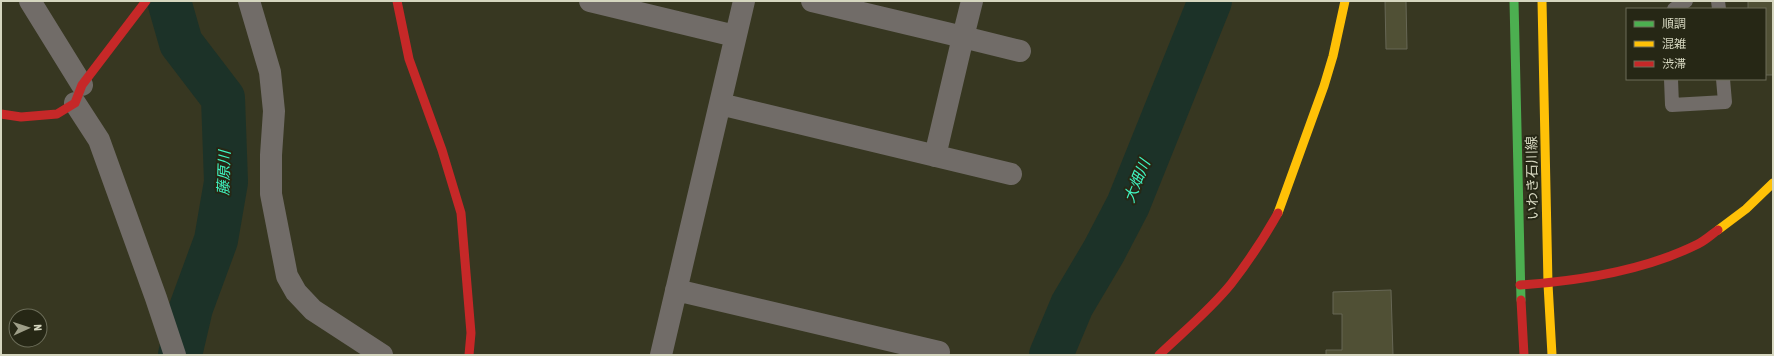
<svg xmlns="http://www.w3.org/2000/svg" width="1774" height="356" font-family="'Asap Condensed','Noto Sans JP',sans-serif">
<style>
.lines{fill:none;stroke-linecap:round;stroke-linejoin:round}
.river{stroke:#1c3228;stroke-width:44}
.building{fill:#505035;stroke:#676755}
.lane{stroke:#716c68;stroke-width:14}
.street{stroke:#716c68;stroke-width:22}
.fast{stroke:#4caf50;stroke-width:9}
.slow{stroke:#ffc107;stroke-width:9}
.jam{stroke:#c62828;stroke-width:9}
.labels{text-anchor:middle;stroke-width:4;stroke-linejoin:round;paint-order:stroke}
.street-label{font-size:14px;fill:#d5d6bf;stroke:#262715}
.water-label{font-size:15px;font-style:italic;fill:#40f6c3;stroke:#262715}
</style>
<rect width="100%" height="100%" fill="#373721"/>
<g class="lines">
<!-- river -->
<path class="river" d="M169,1L181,43L223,98L226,182L216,240L191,308L180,355
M1051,355L1072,305L1104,251L1128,205L1210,1"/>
</g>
<!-- building -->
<path class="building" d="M1385,1H1406L1407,49H1386Z
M1748,1H1773V75H1765V9H1748Z
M1391,290L1393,355H1326V350H1342V314H1333V292Z"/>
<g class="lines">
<!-- lane -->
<path class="lane" d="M1718,1L1719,9
M1674,9L1686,1
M1671,79L1672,105L1725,102L1723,79"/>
<!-- street -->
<path class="street" d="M30,1L82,85
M249,1L270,72L274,111L271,155V194L287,276L296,292L313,310L382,355
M590,1L735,36
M812,1L963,37L972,1
M75,103L99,140L156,298L175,355
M720,104L1011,174
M935,156L963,37L1020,51
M676,290L939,352
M661,355L744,1"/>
<!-- fast -->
<path class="fast" d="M1514,1L1521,300"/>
<!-- slow -->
<path class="slow" d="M1542,1L1548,284L1552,355
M1278,213L1324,86L1333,56L1345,1
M1718,230L1746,209L1773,183"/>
<!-- jam -->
<path class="jam" d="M397,1L409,59L442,150L461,213L471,333L469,355
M1,114L21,117L57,114L75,103L82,85L146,1
M1520,285C1580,281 1644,271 1698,244C1706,240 1712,234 1718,230
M1521,300L1524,355
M1159,355C1183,332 1210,310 1231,284C1248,262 1264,238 1278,213"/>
</g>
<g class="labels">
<!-- street labels -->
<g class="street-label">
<text transform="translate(1532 178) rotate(-91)" y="5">いわき石川線</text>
</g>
<!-- water labels -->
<g class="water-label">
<text transform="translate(224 173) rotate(-88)" y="5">藤原川</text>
<text transform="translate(1137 181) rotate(-68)" y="5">大畑川</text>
</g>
</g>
<!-- border -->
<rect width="1774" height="356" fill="none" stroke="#d5d6bf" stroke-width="4"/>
<!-- legend -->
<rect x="1626" y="8" width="140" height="72" fill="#262715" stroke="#6c6d59"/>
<rect x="1634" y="21" width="20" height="6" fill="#4caf50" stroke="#6c6d59"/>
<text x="1662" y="28" font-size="12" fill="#d5d6bf">順調</text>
<rect x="1634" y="41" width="20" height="6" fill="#ffc107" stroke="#6c6d59"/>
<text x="1662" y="48" font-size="12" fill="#d5d6bf">混雑</text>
<rect x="1634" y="61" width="20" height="6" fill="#c62828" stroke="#6c6d59"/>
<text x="1662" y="68" font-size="12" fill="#d5d6bf">渋滞</text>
<!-- north arrow -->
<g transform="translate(28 328) rotate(87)"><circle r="19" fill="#262715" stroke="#6c6d59"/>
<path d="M0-3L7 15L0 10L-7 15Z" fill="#9e9e88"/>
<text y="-6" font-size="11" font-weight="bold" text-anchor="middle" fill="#d5d6bf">N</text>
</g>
</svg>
